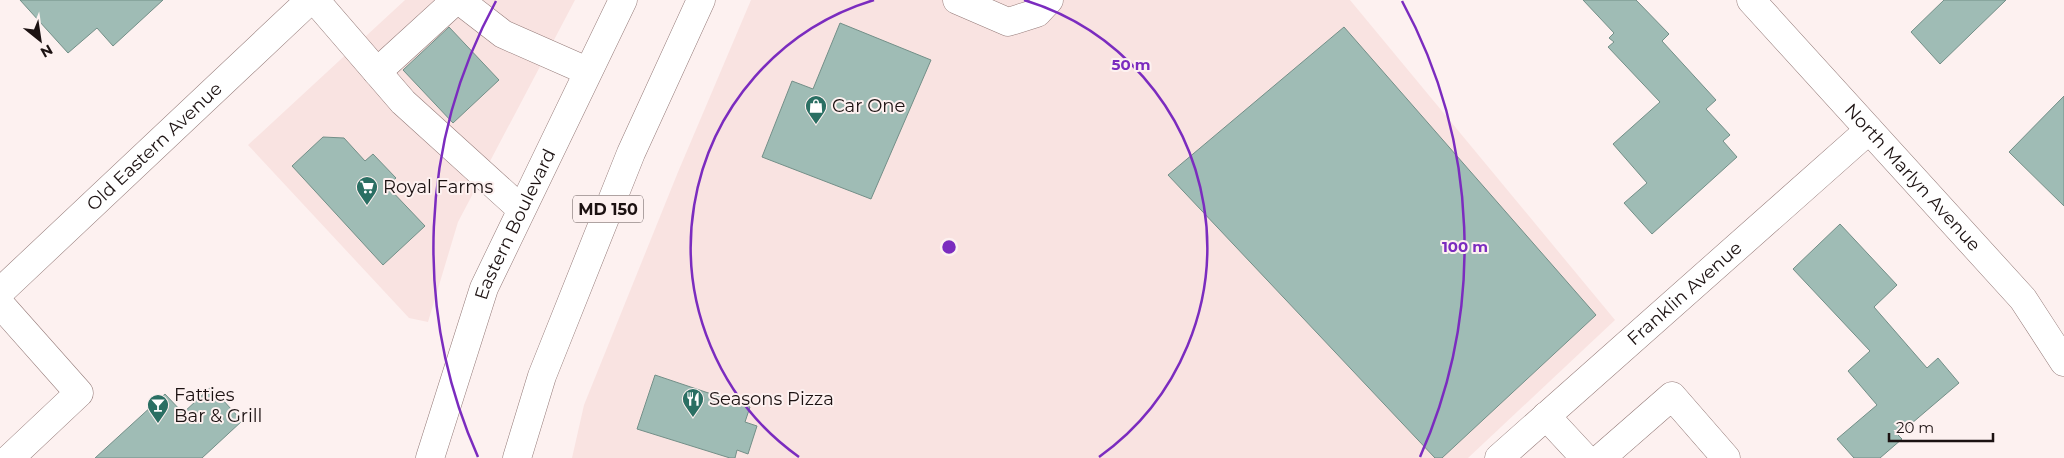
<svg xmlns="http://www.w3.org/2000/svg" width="2064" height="458" viewBox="0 0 2064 458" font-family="Montserrat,sans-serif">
  <rect width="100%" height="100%" fill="#fdf1f0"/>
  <g fill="#f9e3e1">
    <path d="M405,0H575L458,222L428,322L409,318L248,145Z"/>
    <path d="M751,0H1350L1615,320L1468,458H572L584,405L678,172Z"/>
  </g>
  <g fill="#9fbcb5" stroke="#738f88">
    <path d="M20,0H163L113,46L97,28L68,53Z"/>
    <path d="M1583,0H1636L1669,34L1662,41L1716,100L1706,109L1730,135L1723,141L1737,157L1652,234L1624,203L1647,183L1613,144L1660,102L1608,47L1614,42L1609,38L1614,33Z"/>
    <path d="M1944,0H2006L1940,64L1911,32Z"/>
    <path d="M840,23L931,60L871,199L762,157L792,81L813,89Z"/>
    <path d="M449,27L499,80L453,123L403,70Z"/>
    <path d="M1344,27L1596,315L1442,458H1435L1168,175Z"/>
    <path d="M2064,96V206L2009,152Z"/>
    <path d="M323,137L344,138L365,161L373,154L396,178L387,186L425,226L383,265L292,166Z"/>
    <path d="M1840,224L1897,285L1874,307L1927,368L1938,358L1959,383L1898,435L1902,439L1880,458H1854L1837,439L1877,405L1848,371L1870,351L1793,269Z"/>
    <path d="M655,375L750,407L745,422L757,426L748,454L737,450L735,458H730L637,429Z"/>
    <path d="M211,387L242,421L202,458H95L165,394L183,413Z"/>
  </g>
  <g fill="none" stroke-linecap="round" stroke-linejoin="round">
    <g stroke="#947a78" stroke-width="29">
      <g id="minor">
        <path d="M315,0L403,102L521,209"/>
        <path d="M459,0L503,34L587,71"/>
        <path d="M957,0L1008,22L1037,13L1049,0"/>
        <path id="s1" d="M1751,0L2023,299L2064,362"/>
        <path d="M377,72L456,0"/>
        <path id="s2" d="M0,292L310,0"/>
        <path d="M0,304L79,393L10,458"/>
        <path d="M1546,416L1585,458"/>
        <path id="s3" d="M1499,458L1869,130"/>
        <path d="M1601,458L1672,396L1726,458"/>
      </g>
    </g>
    <g stroke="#947a78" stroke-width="29">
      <g id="major">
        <path id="s4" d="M430,458L484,288L623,0"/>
        <path d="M517,458L542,376L631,153L701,0"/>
      </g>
    </g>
    <use href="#minor" stroke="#fff" stroke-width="28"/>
    <use href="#major" stroke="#fff" stroke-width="28"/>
  </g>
  <g fill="none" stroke="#7b2cbf" stroke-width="2.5">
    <path d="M799 457A258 258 0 0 1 874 0M1024 0A258 258 0 0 1 1099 457"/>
    <path d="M478 457A516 516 0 0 1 496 1M1402 1A516 516 0 0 1 1420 457"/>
  </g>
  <defs>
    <g id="shop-pin" transform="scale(1.125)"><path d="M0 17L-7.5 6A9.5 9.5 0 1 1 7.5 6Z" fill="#2a6f63" stroke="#fdf1f0"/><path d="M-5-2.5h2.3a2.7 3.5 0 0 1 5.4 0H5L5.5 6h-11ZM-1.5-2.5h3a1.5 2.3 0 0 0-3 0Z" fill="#fff"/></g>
    <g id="supermarket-pin" transform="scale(1.125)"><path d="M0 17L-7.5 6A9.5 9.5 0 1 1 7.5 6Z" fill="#2a6f63" stroke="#fdf1f0"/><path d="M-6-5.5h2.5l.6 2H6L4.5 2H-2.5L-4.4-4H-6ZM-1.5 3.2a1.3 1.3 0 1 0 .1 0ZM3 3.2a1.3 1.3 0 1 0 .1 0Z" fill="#fff"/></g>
    <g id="restaurant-pin" transform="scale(1.125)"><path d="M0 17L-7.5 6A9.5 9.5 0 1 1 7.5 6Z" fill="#2a6f63" stroke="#fdf1f0"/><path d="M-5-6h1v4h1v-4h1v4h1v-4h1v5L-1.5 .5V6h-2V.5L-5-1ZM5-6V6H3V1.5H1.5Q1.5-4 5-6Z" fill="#fff"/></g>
    <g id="bar-pin" transform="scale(1.125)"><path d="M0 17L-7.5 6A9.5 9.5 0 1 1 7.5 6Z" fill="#2a6f63" stroke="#fdf1f0"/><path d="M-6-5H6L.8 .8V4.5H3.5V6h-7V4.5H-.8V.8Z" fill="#fff"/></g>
  </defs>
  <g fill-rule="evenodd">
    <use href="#shop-pin" x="816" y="106"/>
    <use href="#supermarket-pin" x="367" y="187"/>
    <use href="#restaurant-pin" x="693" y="399"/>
    <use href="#bar-pin" x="158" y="405"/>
  </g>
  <g text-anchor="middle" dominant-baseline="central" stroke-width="4" stroke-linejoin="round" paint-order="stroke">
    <rect fill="#fdf1f0" stroke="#605555" stroke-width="1" x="573" y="195.5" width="70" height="27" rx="4"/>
    <g font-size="16" font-weight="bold" fill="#1c1212">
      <text x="608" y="209">MD 150</text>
    </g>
    <g font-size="18" fill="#1c1212" stroke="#fdf1f0" text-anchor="start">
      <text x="832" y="106">Car One</text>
      <text x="383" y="187">Royal Farms</text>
      <text x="174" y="395">Fatties<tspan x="174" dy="21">Bar &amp; Grill</tspan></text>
      <text x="709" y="399">Seasons Pizza</text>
    </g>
    <g font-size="18" fill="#1c1212" stroke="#fdf1f0">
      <text stroke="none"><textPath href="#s2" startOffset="212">Old Eastern Avenue</textPath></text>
      <text stroke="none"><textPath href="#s1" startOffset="240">North Marlyn Avenue</textPath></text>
      <text stroke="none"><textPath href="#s4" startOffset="249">Eastern Boulevard</textPath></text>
      <text stroke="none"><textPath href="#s3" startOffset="248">Franklin Avenue</textPath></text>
    </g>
  </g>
  <circle cx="949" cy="247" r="8" fill="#7b2cbf" stroke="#fdf1f0" stroke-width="2.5"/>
  <g font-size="15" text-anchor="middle" font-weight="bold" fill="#7b2cbf" stroke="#fdf1f0" stroke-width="4" stroke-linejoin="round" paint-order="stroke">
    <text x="1131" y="70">50 m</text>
    <text x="1465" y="252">100 m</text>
  </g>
  <g transform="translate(40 40) rotate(150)" stroke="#fdf1f0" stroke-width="4" paint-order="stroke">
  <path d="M0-4L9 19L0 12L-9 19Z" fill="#1c1212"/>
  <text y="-8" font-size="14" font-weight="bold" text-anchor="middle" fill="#1c1212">N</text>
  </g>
  <path d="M1889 433v8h104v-8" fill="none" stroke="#1c1212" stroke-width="2.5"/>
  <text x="1896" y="433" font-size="15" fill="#1c1212" stroke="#fdf1f0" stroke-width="4" paint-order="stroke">20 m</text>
</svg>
